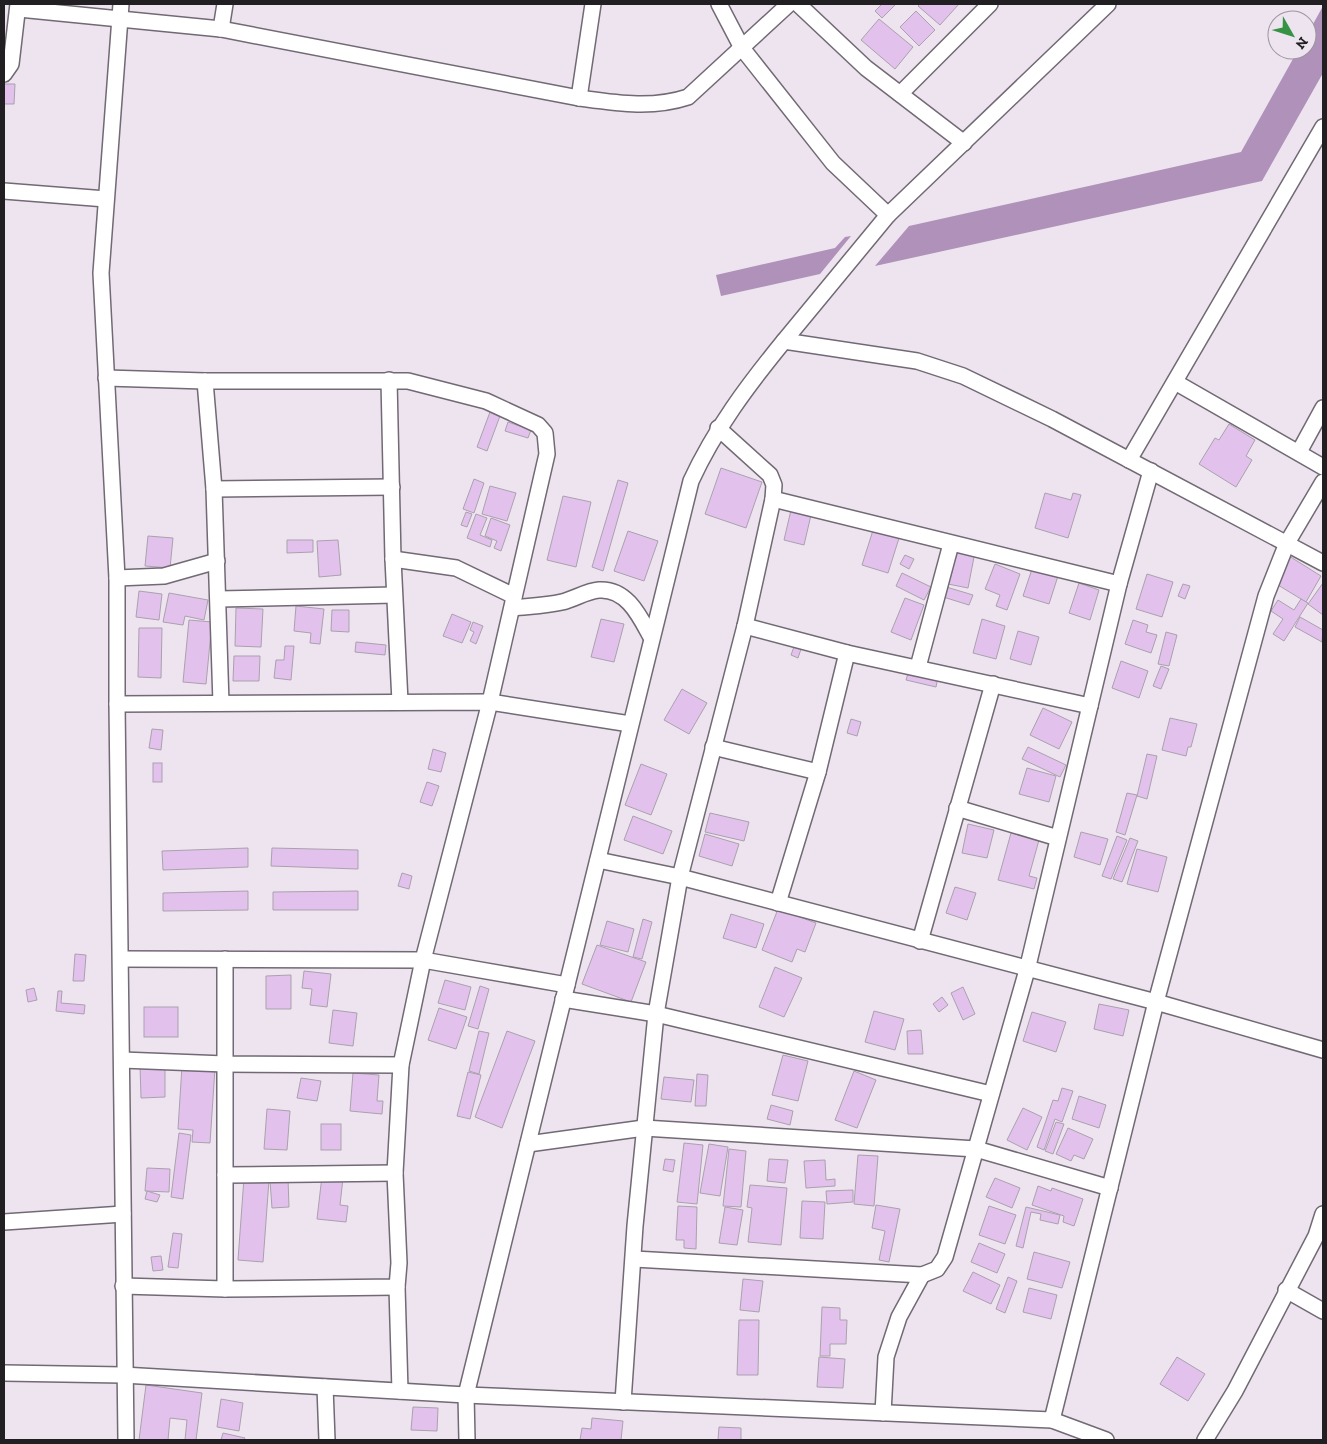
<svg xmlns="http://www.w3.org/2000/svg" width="1327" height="1444" viewBox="0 0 1327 1444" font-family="'Zilla Slab',serif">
  <rect width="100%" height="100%" fill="#ede4f0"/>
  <g fill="#af91b9">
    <path d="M1323,6V73L1262,181L875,266L909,226L1241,152L1298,50H1307V35Z"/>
    <path d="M851,236L820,274L721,296L716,275L835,248L845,237Z"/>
  </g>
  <g fill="#e2c2ec" stroke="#aaa1ad">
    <path d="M882,4H896L882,18L875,11Z"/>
    <path d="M920,4H959L940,25L918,6Z"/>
    <path d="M916,11L935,30L919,46L900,27Z"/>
    <path d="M879,19L913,47L895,69L861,40Z"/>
    <path d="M4,84H15L14,104H4Z"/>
    <path d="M490,412L500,416L487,451L477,447Z"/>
    <path d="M508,422L531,430L528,438L505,431Z"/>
    <path d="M1229,424L1255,440L1246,456L1252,460L1236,487L1199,464L1215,438L1219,440Z"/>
    <path d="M721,468L762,482L746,528L705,514Z"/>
    <path d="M474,479L484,483L474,513L463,509Z"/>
    <path d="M618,480L628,483L603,571L592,567Z"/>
    <path d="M490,486L516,493L507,521L482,514Z"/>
    <path d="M1045,493L1071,500L1073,493L1081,495L1068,538L1035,528Z"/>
    <path d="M563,496L591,502L576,567L547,560Z"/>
    <path d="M791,510L811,515L804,545L784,540Z"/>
    <path d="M466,512L472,514L467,527L461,525Z"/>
    <path d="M476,514L487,518L480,535L492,540L490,547L467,538Z"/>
    <path d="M491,518L510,525L501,551L494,548L497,541L485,536Z"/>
    <path d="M874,527L900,535L888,573L862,565Z"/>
    <path d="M628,531L658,541L644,581L614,571Z"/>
    <path d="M148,536L173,538L170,568L145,566Z"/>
    <path d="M287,540H313V552L287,553Z"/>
    <path d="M338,540L341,575L319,577L317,541Z"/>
    <path d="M955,548L975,552L968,588L948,584Z"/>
    <path d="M905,555L914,559L909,569L900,564Z"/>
    <path d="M1289,556L1321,576L1306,602L1273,582Z"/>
    <path d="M995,564L1020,574L1007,610L996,606L1000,595L985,589Z"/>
    <path d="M1032,569L1058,576L1049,604L1023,596Z"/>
    <path d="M902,573L931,587L924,600L896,586Z"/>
    <path d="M1147,574L1173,582L1162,617L1136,609Z"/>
    <path d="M1079,583L1099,590L1090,620L1069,613Z"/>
    <path d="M1323,583V615L1308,604Z"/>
    <path d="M1183,584L1190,586L1185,599L1178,596Z"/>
    <path d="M943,586L973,595L969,605L940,596Z"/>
    <path d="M139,591L162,594L159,620L136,617Z"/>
    <path d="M169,593L208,600L204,620L185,616L183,625L163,622Z"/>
    <path d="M905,598L924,605L911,640L891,632Z"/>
    <path d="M1301,599L1308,603L1284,641L1273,634L1283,619L1271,611L1278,600L1294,610Z"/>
    <path d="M296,606L324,609L320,644L310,643L311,633L294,631Z"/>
    <path d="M236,608L263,609L261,647L235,646Z"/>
    <path d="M332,610H349V632L331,631Z"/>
    <path d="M452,614L471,622L462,643L443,636Z"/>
    <path d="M1300,617L1323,630L1322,642L1295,627Z"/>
    <path d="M601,619L624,624L614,662L591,657Z"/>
    <path d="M982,619L1005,626L996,659L973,653Z"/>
    <path d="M189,620L212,622L206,684L183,682Z"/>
    <path d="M1133,620L1148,625L1146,632L1157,635L1151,653L1125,644Z"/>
    <path d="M473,622L483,626L476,644L470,641L474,632L470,630Z"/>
    <path d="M139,628H162L161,678L138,677Z"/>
    <path d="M1018,631L1039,637L1031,665L1010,659Z"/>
    <path d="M1166,632L1177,635L1169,666L1158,664Z"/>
    <path d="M356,642L386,645L385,655L355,652Z"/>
    <path d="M795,644L802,646L798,658L791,655Z"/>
    <path d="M285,646H294L291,680L274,678L276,660H284Z"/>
    <path d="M234,656H260L259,681H233Z"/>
    <path d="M1121,661L1148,671L1139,698L1112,688Z"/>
    <path d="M1161,666L1169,669L1161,689L1153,686Z"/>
    <path d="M909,670L938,677L936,687L906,680Z"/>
    <path d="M682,689L707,703L689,734L664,720Z"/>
    <path d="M1043,708L1072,722L1059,749L1030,735Z"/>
    <path d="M1170,718L1197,724L1191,747H1188L1186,756L1162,750Z"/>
    <path d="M851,719L861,722L857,736L847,733Z"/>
    <path d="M152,729L163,730L161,750L149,748Z"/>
    <path d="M1028,747L1066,765L1060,777L1022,759Z"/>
    <path d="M433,749L446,753L441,772L428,769Z"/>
    <path d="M1147,754L1157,756L1147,799L1137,796Z"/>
    <rect x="153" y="763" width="9" height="19"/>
    <path d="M641,764L667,774L651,815L625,805Z"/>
    <path d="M1027,768L1056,776L1049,802L1019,794Z"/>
    <path d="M427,782L439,786L432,806L420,802Z"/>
    <path d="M1127,793L1137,795L1125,835L1116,832Z"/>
    <path d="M710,813L749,822L744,841L705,832Z"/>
    <path d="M633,816L672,831L663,854L624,840Z"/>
    <path d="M968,824L994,830L987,858L962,853Z"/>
    <path d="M1081,832L1108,839L1100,865L1074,857Z"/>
    <path d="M1011,833L1039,840L1029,876L1037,878L1034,889L998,880Z"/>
    <path d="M705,834L739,844L732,866L699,856Z"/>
    <path d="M1117,836L1127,840L1111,879L1102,876Z"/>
    <path d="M1130,838L1138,841L1122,882L1113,879Z"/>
    <path d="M248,848V867L163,870L162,851Z"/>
    <path d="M272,848L358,850V869L271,866Z"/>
    <path d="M1137,849L1167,857L1158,892L1127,884Z"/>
    <path d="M402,873L412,876L409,889L398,886Z"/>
    <path d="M955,887L976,893L967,920L946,913Z"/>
    <path d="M248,891V910L163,911V893Z"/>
    <path d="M358,891V910H273V892Z"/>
    <path d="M778,909L816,923L805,952L797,949L792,962L762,950Z"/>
    <path d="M731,914L764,924L756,948L723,938Z"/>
    <path d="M643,919L652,922L642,959L633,957Z"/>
    <path d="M607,921L634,929L628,952L600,945Z"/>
    <path d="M597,945L646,962L631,1002L582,984Z"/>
    <path d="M75,954L86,955L84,981H73Z"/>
    <path d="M775,967L802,978L784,1017L759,1007Z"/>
    <path d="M304,971L331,974L327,1007L310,1005L312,989L302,988Z"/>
    <path d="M291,975V1009H266V976Z"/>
    <path d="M445,980L471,987L465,1010L438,1003Z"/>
    <path d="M480,986L489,989L478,1029L468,1026Z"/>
    <path d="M963,987L975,1014L963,1020L951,993Z"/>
    <path d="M34,988L37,1000L28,1002L26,990Z"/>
    <path d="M58,991H62L61,1003L85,1005L84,1014L56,1011Z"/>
    <path d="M942,997L948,1005L939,1012L933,1004Z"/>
    <path d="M1099,1004L1129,1010L1123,1036L1094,1029Z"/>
    <rect x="144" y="1007" width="34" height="30"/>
    <path d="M439,1008L467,1017L456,1049L428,1040Z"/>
    <path d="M333,1010L357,1013L353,1046L329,1043Z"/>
    <path d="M874,1011L904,1019L895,1050L865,1042Z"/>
    <path d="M1032,1012L1066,1022L1056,1052L1023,1041Z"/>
    <path d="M921,1030L923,1054H908L907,1031Z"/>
    <path d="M479,1031L489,1033L479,1074L469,1071Z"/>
    <path d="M507,1031L535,1041L502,1128L475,1117Z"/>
    <path d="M783,1055L808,1061L798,1101L772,1095Z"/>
    <path d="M165,1064V1097L141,1098L140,1065Z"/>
    <path d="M182,1066L215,1068L210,1143L192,1142L193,1130L178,1129Z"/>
    <path d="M854,1071L876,1080L857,1128L835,1120Z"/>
    <path d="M468,1072L481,1075L470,1119L457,1116Z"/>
    <path d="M353,1073L379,1075L377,1101H383L382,1114L350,1111Z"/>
    <path d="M697,1074L708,1075L706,1106H695Z"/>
    <path d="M664,1077L694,1080L691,1102L661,1099Z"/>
    <path d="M301,1078L321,1081L317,1101L297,1098Z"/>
    <path d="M1062,1088L1073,1091L1062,1122L1055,1119L1044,1150L1037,1147L1053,1100L1058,1101Z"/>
    <path d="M1079,1096L1106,1105L1099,1128L1072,1119Z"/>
    <path d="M771,1105L793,1111L790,1125L767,1119Z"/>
    <path d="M1023,1108L1042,1117L1027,1150L1007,1140Z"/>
    <path d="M267,1109L290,1111L287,1150L264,1149Z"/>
    <path d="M1056,1122L1064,1124L1053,1154L1045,1151Z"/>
    <rect x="321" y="1124" width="20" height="26"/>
    <path d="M1068,1128L1093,1139L1084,1159L1074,1155L1071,1161L1056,1154Z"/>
    <path d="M179,1133L191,1135L183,1199L171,1197Z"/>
    <path d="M684,1143L703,1145L697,1204L677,1202Z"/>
    <path d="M709,1144L728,1147L720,1196L700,1193Z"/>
    <path d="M729,1149L746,1151L741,1207L723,1206Z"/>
    <path d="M858,1155L878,1156L874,1206L854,1204Z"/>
    <path d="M665,1159L675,1160L673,1172L663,1170Z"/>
    <path d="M769,1159L788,1160L785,1183L767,1181Z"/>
    <path d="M825,1160L826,1180L835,1179V1186L806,1188L804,1161Z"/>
    <path d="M147,1168L170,1169L169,1192L145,1191Z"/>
    <path d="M322,1176L343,1178L340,1205L348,1206L346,1222L317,1219Z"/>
    <path d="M244,1178L269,1180L263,1262L238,1260Z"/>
    <path d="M995,1178L1020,1188L1012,1208L986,1197Z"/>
    <path d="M288,1179L289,1207L272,1208L270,1181Z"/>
    <path d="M750,1185L787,1188L781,1245L748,1242L752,1208L747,1207Z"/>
    <path d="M1038,1186L1051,1191L1052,1188L1083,1199L1074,1226L1063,1222L1064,1216L1032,1205Z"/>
    <path d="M853,1190V1202L827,1204L826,1191Z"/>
    <path d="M147,1191L160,1195L157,1202L145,1199Z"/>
    <path d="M802,1201L825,1202L823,1239L800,1238Z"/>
    <path d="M876,1205L900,1209L889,1262L879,1260L885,1231L872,1228Z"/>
    <path d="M678,1206L697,1207L696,1249L684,1248V1240H676Z"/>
    <path d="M989,1206L1016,1215L1005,1244L979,1235Z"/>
    <path d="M725,1207L743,1210L737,1245L719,1243Z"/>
    <path d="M1026,1207L1060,1215L1058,1224L1040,1220L1041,1214L1031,1212L1023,1248L1016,1246Z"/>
    <path d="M173,1233L182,1234L178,1268L168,1267Z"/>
    <path d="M979,1243L1005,1254L997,1273L971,1262Z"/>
    <path d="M1034,1252L1070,1262L1062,1288L1027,1279Z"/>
    <path d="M161,1256L163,1270L153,1271L151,1257Z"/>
    <path d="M973,1272L1000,1285L991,1304L963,1291Z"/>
    <path d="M1008,1277L1017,1281L1005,1313L996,1309Z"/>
    <path d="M743,1279L763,1281L759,1312L740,1310Z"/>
    <path d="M1029,1288L1057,1295L1051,1319L1023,1312Z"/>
    <path d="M822,1307L840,1308V1320H847L846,1344H830V1356H820Z"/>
    <path d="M739,1320H759L758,1375H737Z"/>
    <path d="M819,1357L845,1359L843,1388L817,1387Z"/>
    <path d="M1177,1357L1205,1374L1188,1401L1160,1384Z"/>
    <path d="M146,1385L202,1393L196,1440H185L187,1420L170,1418L168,1440H139Z"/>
    <path d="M221,1399L243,1403L239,1431L217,1427Z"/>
    <path d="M413,1407L438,1408L437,1431L411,1430Z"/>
    <path d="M592,1418L623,1421L621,1440H580L582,1428L591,1429Z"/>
    <path d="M719,1427L741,1428V1440H718Z"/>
    <path d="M223,1433L245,1438L244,1440H221Z"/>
  </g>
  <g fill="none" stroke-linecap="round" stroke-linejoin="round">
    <g stroke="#716974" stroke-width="18">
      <g id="minor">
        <path d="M121,4L101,273L117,578V704L126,1440"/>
        <path d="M719,4L742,48L833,163L888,215"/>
        <path d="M798,4L866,68L964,143"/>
        <path d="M19,9L221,29L579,98C616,103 652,109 688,97L789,4"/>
        <path d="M221,29L225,4"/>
        <path d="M4,74L11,64L18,4"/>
        <path d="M900,94L990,4"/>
        <path d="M579,98L593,4"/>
        <path d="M4,191L106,199"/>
        <path d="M784,341L888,215L1108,4"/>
        <path d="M106,378L205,381H408L486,401L538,425L545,433L547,454L490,702L423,960L401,1065L395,1173L399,1263L397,1287L225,1289L123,1286"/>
        <path d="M389,380L393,559L400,702"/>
        <path d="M205,381L214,489L221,703"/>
        <path d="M1175,382L1323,467"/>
        <path d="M1299,452L1323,408"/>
        <path d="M1129,460L1323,127"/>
        <path d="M214,489L392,487"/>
        <path d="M393,559L456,568L514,596"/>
        <path d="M117,578L164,576L217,561"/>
        <path d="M1119,584L1151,471"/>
        <path d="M219,599L394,595"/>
        <path d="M512,608C529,606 545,606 562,602C575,599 586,591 599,590C627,588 640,617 651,637"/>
        <path d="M745,626L847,653L818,772L778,903"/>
        <path d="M847,653L1090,706"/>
        <path d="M918,667L951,544"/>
        <path d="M117,704L490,702L630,724"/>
        <path d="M713,747L818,772"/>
        <path d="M957,808L1058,838"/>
        <path d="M598,860L680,877L1156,1002L1323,1050"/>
        <path d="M920,941L993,684"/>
        <path d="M121,959L423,960L567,985"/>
        <path d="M225,959V1289"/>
        <path d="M563,999L656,1014L991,1094"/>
        <path d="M122,1060L225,1064L401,1065"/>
        <path d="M528,1144L644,1128L976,1149L1110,1188"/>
        <path d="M225,1175L395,1173"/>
        <path d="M4,1222L123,1214"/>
        <path d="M634,1259L922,1275L937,1269L945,1257L1027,970L1119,584L773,499"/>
        <path d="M397,1287L400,1391"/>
        <path d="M1286,1290L1323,1311"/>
        <path d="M4,1373L123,1375L466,1395L1052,1420L1106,1440"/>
        <path d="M325,1387L327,1440"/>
        <path d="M623,1402L635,1226L656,1014L680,877L745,626L773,499L774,485L770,475L718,428"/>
        <path d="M883,1413L886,1357L899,1317L922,1275"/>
        <path d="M1052,1420L1156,1002L1266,596L1287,543L1323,482"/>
        <path d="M467,1440L466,1395L691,481C715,429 748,385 784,341L917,361L963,376L1052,419L1323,563"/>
        <path d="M1205,1440L1235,1391L1316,1236L1323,1214"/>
      </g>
    </g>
    <use href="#minor" stroke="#fff" stroke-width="15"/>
  </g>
  <rect width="1327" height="1444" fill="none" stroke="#221f23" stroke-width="10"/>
  <g transform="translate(1292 35) rotate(129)"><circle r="24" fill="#ede4f0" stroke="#9c959e"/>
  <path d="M0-4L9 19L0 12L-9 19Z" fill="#379344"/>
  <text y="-8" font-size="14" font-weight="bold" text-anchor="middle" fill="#221f23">N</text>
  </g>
</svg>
